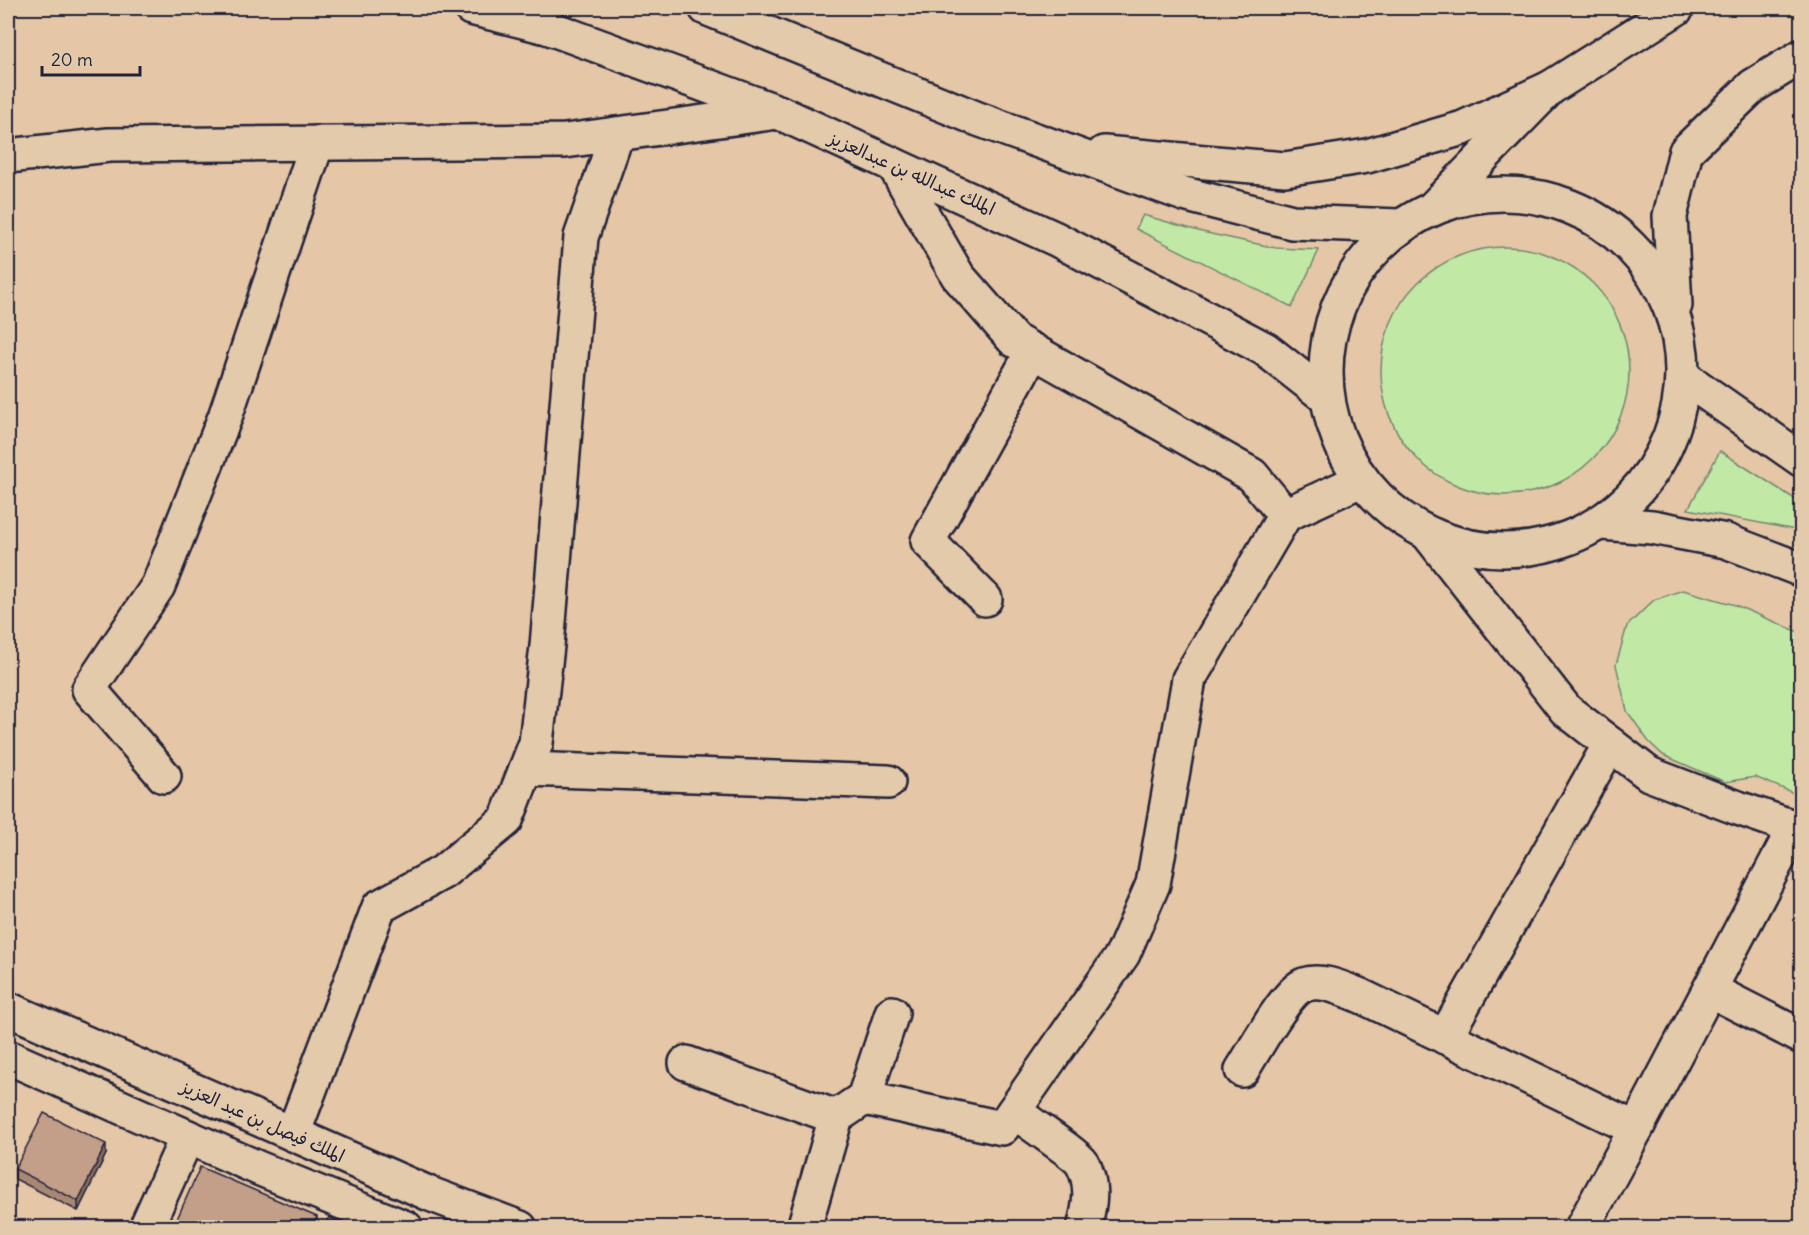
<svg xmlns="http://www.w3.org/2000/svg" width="1809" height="1235" viewBox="0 0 1809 1235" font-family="Delius,'Playpen Sans Arabic',sans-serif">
  <rect width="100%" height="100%" fill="#e5c6a6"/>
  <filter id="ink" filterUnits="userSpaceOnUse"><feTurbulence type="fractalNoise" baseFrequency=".0167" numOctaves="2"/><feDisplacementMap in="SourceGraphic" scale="12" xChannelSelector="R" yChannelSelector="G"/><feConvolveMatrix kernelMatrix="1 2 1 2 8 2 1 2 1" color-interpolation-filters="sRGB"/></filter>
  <g filter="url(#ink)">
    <g fill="#c1e9a5" stroke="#728670" stroke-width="1.5">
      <path d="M1143,215L1202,232L1276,248L1319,250L1292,307L1136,229Z"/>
      <circle cx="1505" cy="371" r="124"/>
      <path d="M1720,451L1801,503V531L1688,509Z"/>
      <path d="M1683,590L1735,605L1801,633V796L1755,777L1725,782L1663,755L1649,742L1627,711L1616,665L1627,626L1654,600Z"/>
    </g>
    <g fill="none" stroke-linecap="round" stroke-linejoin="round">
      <g stroke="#22223b" stroke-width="38">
        <g id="minor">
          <path d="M8,156L109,145L565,141L778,112"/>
          <path d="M894,165L958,276L1014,340L1252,475L1285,515"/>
          <path d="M1429,535L1566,710L1649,774L1738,808L1802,830"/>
          <path d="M985,599L928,541L1033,351"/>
          <path d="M526,769L888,782"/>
          <path d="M164,776L89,689L158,586L225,417L317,143"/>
          <path d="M1710,990L1802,1037"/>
          <path d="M8,1009L430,1194L520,1228"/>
          <path d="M1445,1037L1610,744"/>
          <path d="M8,1057L258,1168L406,1228"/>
          <path d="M686,1063L836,1117"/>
          <path d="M1242,1070C1253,1053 1287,990 1304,985C1322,978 1345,990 1361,996L1636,1129"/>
          <path d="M864,1098L1002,1128L1123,954L1153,884L1189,679L1285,515L1361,480"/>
          <path d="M1014,1111C1026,1121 1076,1154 1082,1163C1094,1184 1090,1206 1084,1228"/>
          <path d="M293,1134L379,907L443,872L506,820L536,743L547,646L581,237L617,134"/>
          <path d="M146,1228L187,1137"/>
          <path d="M804,1228L836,1117L864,1098L892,1013"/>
          <path d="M1582,1228L1636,1129L1795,827"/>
        </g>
      </g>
      <g stroke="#22223b" stroke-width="38">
        <g id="major">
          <path d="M471,8L547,27L778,112L1056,239L1265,349L1326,397"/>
          <path d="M706,8L978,119L1184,194L1292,222L1399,226"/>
          <path d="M1104,153L1285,169L1367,156L1463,128L1550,88"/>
          <circle cx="1504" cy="372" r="178"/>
          <path d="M1435,206L1550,88L1677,8"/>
          <path d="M1675,305L1670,216L1686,151L1753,86L1802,56"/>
          <path d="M1685,378L1802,460"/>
          <path d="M1602,523L1652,527L1726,541L1802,570"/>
        </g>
      </g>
      <use href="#minor" stroke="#e2caab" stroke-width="33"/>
      <use href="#major" stroke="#e2caab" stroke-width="33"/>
    </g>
    <g fill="#a88875" stroke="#22223b" stroke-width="1.5">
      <path d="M106,1154L78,1211L15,1179V1169Z"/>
      <path d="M177,1219L317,1227H177Z"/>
    </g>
    <g fill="#886f5f" stroke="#22223b" stroke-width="1.5">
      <path d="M106,1144V1154L78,1211V1201Z"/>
      <path d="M317,1217V1227H312Z"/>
    </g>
    <g fill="#c39e88" stroke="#22223b" stroke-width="1.5">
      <path d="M44,1113L106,1144L78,1201L15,1169Z"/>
      <path d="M200,1167L317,1217L312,1227H196L177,1219Z"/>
      <path d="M329,1217L352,1227H324Z"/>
    </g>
  </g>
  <g text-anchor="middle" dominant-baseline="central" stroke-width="4.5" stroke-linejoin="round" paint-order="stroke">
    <g font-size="18" fill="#22223b" stroke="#e2caab">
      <text transform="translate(912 173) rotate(24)">الملك عبدالله بن عبدالعزيز</text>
      <text transform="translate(263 1121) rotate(24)">الملك فيصل بن عبد العزيز</text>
    </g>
  </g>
  <rect width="1809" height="1235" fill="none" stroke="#e2caab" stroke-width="30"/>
  <rect x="15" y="15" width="1779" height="1205" fill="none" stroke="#22223b" stroke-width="2" filter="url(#ink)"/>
  <path d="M42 66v9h98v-9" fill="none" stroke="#22223b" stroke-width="3"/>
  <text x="51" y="66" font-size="18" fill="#22223b" stroke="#e2caab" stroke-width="4.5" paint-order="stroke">20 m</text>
</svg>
